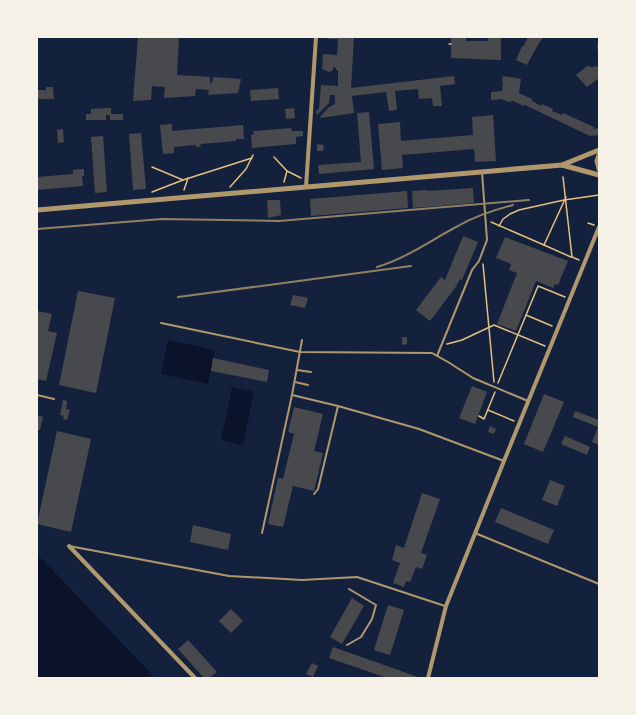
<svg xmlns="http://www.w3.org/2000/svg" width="636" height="715" viewBox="0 0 636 715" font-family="Inter,sans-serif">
  <rect width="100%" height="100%" fill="#14213d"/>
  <g fill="#0b132b">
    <path d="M168,340L215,350L208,384L161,374Z"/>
    <path d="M232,387L254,392L243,445L221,440Z"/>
    <path d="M37,558L42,559L45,562L155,678H37Z"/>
  </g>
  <g fill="#48494c">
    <path d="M138,37H179L177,75L210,77V83H212L213,77L241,79L238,93L208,95L209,90L196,89L195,96L164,98L165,87L152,86L151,100L133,101Z"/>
    <path d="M328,37H354L351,88L454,76L455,84L440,86L442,106H433L432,98L419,99L418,89L395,91L397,110L389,111L386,92L352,96L354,113L321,118L320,117L329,107L335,104V95H330L329,103L317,115L316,111L319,109L321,85L338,86V70H336V68L333,67V70L329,72L322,69L323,54L337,55L338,39H327Z"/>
    <path d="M451,37H466V41H488V37H501V60L451,58Z"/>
    <path d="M528,37L530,38L544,37L539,43L527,65L516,60L522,46L523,47Z"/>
    <path d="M597,43H599V55H598Z"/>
    <path d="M587,66L591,67L599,66V78L587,87L576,75Z"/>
    <path d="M503,76L521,79L519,93L532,99V101L541,106L542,104L553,109L552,111L562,115L563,113L594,127L593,129L599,128V135L590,136L525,105L524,106L513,101L509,102L501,99L491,100V92L502,91L503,83H502Z"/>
    <path d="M46,87H53L54,99H37V90H46Z"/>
    <path d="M278,88L279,99L251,101L250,90Z"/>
    <path d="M108,108H111V114H123V120H110V115H106V120H86V114H91V109Z"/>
    <path d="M294,108L295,118L286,119L285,109Z"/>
    <path d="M369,112L374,169L319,174L318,165L361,162L357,113Z"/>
    <path d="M493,115L496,161L475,162L474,149L402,155L403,168L382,170L378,124L400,122L401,141L473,135L472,117Z"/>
    <path d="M172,124V131L243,125L244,139H236V141L200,144L201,147H196V145L174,147V153L163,154L160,125Z"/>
    <path d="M291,128L292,131H303V136L296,137V144L252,148L251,135H254L253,131Z"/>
    <path d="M63,129L64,142L58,143L57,130Z"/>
    <path d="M141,133L146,189L133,190L129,134Z"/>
    <path d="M103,136L107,192L95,193L91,137Z"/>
    <path d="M317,144L324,145L323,151H317Z"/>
    <path d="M84,169V176H82L83,186L37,190V177L73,174V170Z"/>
    <path d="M473,188L474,203L413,208L412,191L427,190V191Z"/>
    <path d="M407,191L408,208L311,216L310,199Z"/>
    <path d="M267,200H280L281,215L268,218Z"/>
    <path d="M463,236L478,242L462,280L460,279L455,288L430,321L416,310L441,277L445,280Z"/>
    <path d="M505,237L568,261L558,285L555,284L553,288L536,281L516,331L497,324L517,273L509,270L511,264L496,258Z"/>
    <path d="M78,291L115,298L96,393L59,385Z"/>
    <path d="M293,295L308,298L305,308L290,305Z"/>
    <path d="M37,311L52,314L48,331L57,333L46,381L37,379Z"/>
    <path d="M402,337H407V344L402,345Z"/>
    <path d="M213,358L269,370L267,382L211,371Z"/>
    <path d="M472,386L487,392L475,424L459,418Z"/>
    <path d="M544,394L564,402L543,452L524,444Z"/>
    <path d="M63,400L67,401L66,409L70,410L67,420L63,419L64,416L60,415Z"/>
    <path d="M294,407L323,414L314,451L323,453L314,491L293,486L283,527L268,524L278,478L283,479L294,434L288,432Z"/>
    <path d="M575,411L599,420V445L592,442L598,427L573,417Z"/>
    <path d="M37,415L43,417L40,430H37Z"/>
    <path d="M490,426L496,429L494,434L488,432Z"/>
    <path d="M57,431L91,439L71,532L37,524Z"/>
    <path d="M565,436L590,447L587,455L561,444Z"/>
    <path d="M550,480L565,486L557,506L542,500Z"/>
    <path d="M422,493L440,499L421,553L427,555L422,569L416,567L410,582L406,581L404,587L393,583L400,563L392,560L396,545L404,548Z"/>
    <path d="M501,508L554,530L548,544L495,522Z"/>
    <path d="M193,525L231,534L228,550L190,542Z"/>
    <path d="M352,598L364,606L342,644L330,637Z"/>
    <path d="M388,605L404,610L390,655L374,650Z"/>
    <path d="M231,609L243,621L231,633L219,621Z"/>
    <path d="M188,640L217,672L209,678H204L178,649Z"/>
    <path d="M333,647L421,678H387L329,658Z"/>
    <path d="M312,663L318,666L313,677L306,674Z"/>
  </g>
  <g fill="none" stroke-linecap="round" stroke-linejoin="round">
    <g stroke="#e5c07b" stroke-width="1.5">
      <path d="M449,44H451"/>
      <path d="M274,157L287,171L284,182"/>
      <path d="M152,167L183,180L152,192"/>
      <path d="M287,171L301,178"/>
      <path d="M563,177L572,257L579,260"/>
      <path d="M183,180L252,158"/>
      <path d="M230,187L246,169L253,155"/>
      <path d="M184,190L188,178"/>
      <path d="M566,197L544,245L571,257"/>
      <path d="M491,222L544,245"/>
      <path d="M588,223L594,225"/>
      <path d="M499,226L503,219L510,214L519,210L564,200L599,195"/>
      <path d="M483,264L494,382"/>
      <path d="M526,315L552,326"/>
      <path d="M447,344L462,340L494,325L545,346"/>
      <path d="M498,383L538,286L565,297"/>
      <path d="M488,410L514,421"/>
      <path d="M479,416L484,419L495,392"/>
    </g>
    <g stroke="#b1986c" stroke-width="2">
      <path d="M161,323L300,352L432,353L448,362L473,378L528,401"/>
      <path d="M437,356L472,270L479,261L487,240L482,172"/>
      <path d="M297,370L311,372"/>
      <path d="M295,382L308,385"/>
      <path d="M37,395L54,399"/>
      <path d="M292,395L338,406L419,429L504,461"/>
      <path d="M314,494L318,489L338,406"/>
      <path d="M262,533L292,395L302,340"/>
      <path d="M475,533L599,584"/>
      <path d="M69,546L229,576L302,580L357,577L445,606"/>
      <path d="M347,645L361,637L372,619L376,605L349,589"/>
    </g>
    <g stroke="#b1986c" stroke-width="4">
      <path d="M306,187L316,37"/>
      <path d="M69,546L195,678"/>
      <path d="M428,678L446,606L504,461L599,227"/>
    </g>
    <g stroke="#b1986c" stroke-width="5">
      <path d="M599,155L597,161L599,169"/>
      <path d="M562,165L599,175"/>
      <path d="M37,210L562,165L599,150"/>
    </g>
    <g stroke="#918062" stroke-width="2">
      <path d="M37,229L162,219L279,221L529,200"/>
      <path d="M377,267C407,258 431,240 458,226C475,216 494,210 513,205"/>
      <path d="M178,297L411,266"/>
    </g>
  </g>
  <rect width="636" height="715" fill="none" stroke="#f6f1e7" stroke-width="76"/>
</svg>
